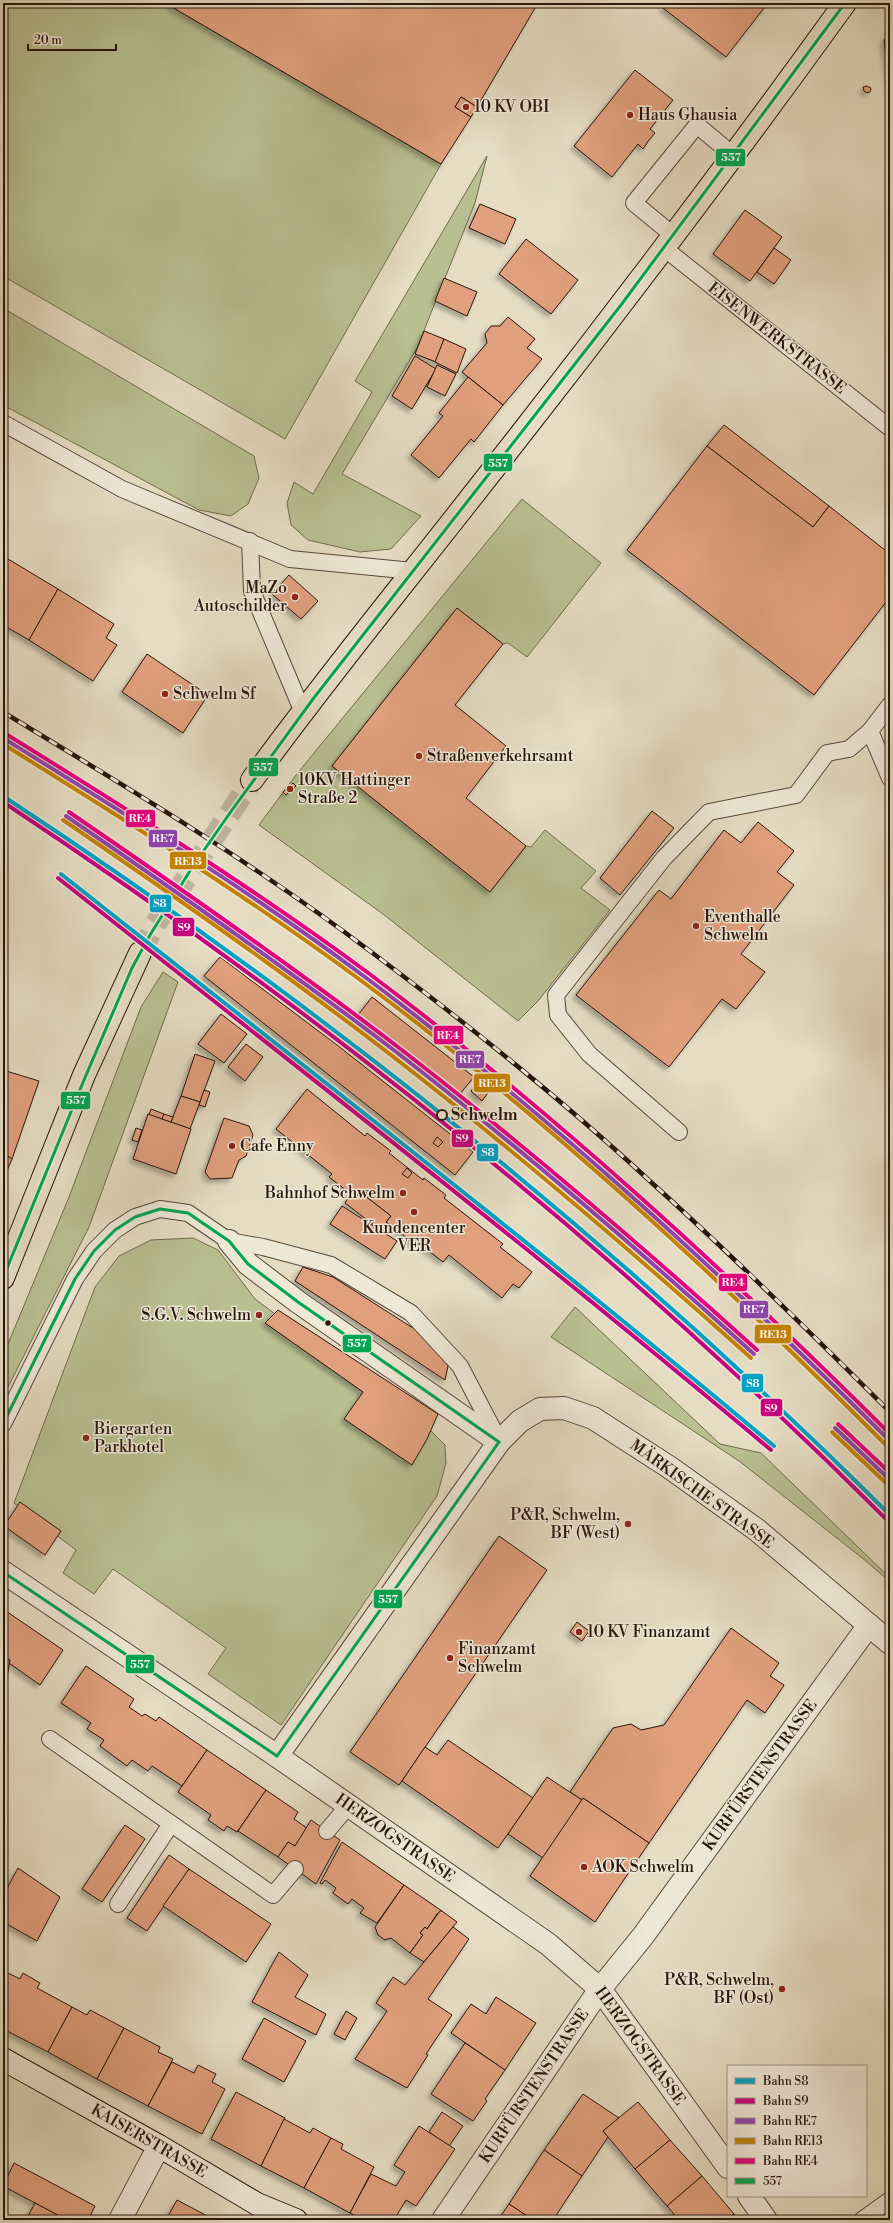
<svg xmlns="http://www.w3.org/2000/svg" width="893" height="2223" viewBox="0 0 893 2223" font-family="'Libre Bodoni',serif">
  <defs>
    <filter id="shadow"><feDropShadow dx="-3.5" dy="3.5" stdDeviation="2" flood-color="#0004"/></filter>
  </defs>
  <rect width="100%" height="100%" fill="#e5dcc2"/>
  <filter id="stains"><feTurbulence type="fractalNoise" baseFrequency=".005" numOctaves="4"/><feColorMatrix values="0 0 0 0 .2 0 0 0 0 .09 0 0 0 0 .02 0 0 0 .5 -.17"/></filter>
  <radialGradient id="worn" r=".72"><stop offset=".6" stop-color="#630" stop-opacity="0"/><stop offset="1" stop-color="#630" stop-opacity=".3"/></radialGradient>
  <g fill="#b8bf91" stroke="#706a4e">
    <path d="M3,3H165L441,164L285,439L3,276Z"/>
    <path d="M487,156L475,203L417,348L342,474L421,516L391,549L360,552L308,540L291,525L287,503L294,482L313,494L372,392L355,381Z"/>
    <path d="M3,308L254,456L259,478L248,504L231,516L199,510L3,405Z"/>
    <path d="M522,499L601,563L527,657L508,643L503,644L457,608L332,766L490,891L526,846L531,847L545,830L596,871L581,888L610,910L538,1001L518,1021L383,914L259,825L296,775Z"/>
    <path d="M163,972L178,982L89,1227L3,1397V1356L69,1197L141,1007Z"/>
    <path d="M193,1238L218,1250L255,1299L428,1428L445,1445L446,1463L437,1496L281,1725L208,1674L226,1648L113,1569L94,1594L63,1573L76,1550L14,1503L95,1287L119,1256L151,1240Z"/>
    <path d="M575,1307L720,1444L761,1453L890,1578V1582L866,1561L739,1461L551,1337Z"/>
  </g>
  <g fill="#e09f7d" stroke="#28140b" filter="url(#shadow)">
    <path d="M165,3H538L477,107L461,97L455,107L471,117L441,164Z"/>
    <path d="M667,3H768L726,57L663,8Z"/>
    <path d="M890,33V90L884,40Z"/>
    <path d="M635,70L673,100L650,129L655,133L649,140L643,149L638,144L612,177L574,146Z"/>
    <path d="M867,86L871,88L870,92L867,93L864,91L863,87Z"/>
    <path d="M461,97L477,107L471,117L455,107Z"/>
    <path d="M480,204L516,219L505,244L469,228Z"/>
    <path d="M745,210L782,237L750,281L713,254Z"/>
    <path d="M526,239L578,280L551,314L499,274Z"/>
    <path d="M774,248L791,260L774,284L757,272Z"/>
    <path d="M444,278L477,292L467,316L435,301Z"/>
    <path d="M508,317L535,339L527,348L542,359L503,405L462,372L487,343L485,334L491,326H500Z"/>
    <path d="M424,331L444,339L436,362L415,354Z"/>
    <path d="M444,339L466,349L457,373L435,362Z"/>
    <path d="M415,356L436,369L412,409L392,396Z"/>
    <path d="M437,365L456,374L445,396L427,387Z"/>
    <path d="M468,377L503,405L474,442L471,439L439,478L411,455L443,416L439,413Z"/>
    <path d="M724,425L829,506L813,527L707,446Z"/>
    <path d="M707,446L813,527L829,506L890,554V597L814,695L627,550Z"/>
    <path d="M3,556L58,589L29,640L3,625Z"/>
    <path d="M289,575L318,601L301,619L272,594Z"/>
    <path d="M58,589L114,624L106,638L117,645L93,681L29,640Z"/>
    <path d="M457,608L503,644L455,705L506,746L466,798L526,846L490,892L332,766Z"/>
    <path d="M147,654L208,695L183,733L122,692Z"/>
    <path d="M293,783L296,786L286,795L283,792Z"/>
    <path d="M652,811L674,828L620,895L600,878Z"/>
    <path d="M758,822L794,851L777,872L794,885L741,954L765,972L736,1009L722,999L669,1067L576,995L659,890L671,899L724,830L741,843Z"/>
    <path d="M220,957L337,1045L473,1152L455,1175L204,976Z"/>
    <path d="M372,997L474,1077L459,1095L358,1015Z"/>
    <path d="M221,1014L247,1034L224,1063L198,1044Z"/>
    <path d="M246,1044L263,1057L245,1081L228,1067Z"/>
    <path d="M195,1054L215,1061L200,1102L181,1096Z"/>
    <path d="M3,1070L39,1081L12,1159L3,1153Z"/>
    <path d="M477,1084L488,1093L482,1101L471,1091Z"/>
    <path d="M307,1089L365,1136L367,1133L391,1151L389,1153L423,1180L424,1178L446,1195L444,1198L503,1244L500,1247L532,1272L519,1288L513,1284L502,1298L449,1255L443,1262L416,1241L413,1243L386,1222L391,1216L360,1192L356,1198L351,1194L329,1177L332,1174L276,1129Z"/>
    <path d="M204,1090L210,1092L205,1107L199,1105Z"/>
    <path d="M181,1096L200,1102L190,1129L171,1122Z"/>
    <path d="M151,1109L164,1114L162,1119L149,1115Z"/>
    <path d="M148,1114L191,1129L176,1174L133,1159Z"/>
    <path d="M164,1114L173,1117L171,1122L162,1119Z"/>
    <path d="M224,1118L249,1126L253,1135L246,1156L239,1160L232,1178L210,1179L205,1172Z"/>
    <path d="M136,1128L142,1130L138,1142L132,1140Z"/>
    <path d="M437,1137L443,1142L438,1147L433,1143Z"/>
    <path d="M3,1153L12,1159L3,1180Z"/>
    <path d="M407,1168L412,1173L408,1178L402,1174Z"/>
    <path d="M360,1192L391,1216L386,1222L389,1224L383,1232L345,1203L351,1194L356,1198Z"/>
    <path d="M342,1206L397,1241L385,1259L330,1224Z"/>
    <path d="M303,1267L333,1277L427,1337L448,1366L445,1380L295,1281Z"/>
    <path d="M278,1310L438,1414L427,1439L412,1465L344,1419L363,1392L265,1323Z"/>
    <path d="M20,1502L61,1531L45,1555L4,1526Z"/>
    <path d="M499,1536L547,1570L399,1785L350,1752Z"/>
    <path d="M3,1609L63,1650L40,1685L9,1663L10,1660L3,1658Z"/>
    <path d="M577,1622L589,1631L582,1641L570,1632Z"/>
    <path d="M731,1628L779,1663L770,1676L784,1685L783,1687L765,1713L747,1700L649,1843L583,1798L582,1800L570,1792L613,1728L631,1724L641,1730L664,1725Z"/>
    <path d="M3,1658L10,1660L3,1700Z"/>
    <path d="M86,1666L134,1699L129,1707L142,1716L145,1714L156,1721L159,1717L207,1750L182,1786L152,1766L148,1771L132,1760L127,1766L100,1746L104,1740L87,1729L91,1723L61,1703Z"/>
    <path d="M448,1740L533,1798L498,1848L402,1781L425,1747L437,1755Z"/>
    <path d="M207,1750L266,1790L237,1832L227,1826L224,1831L208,1820L211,1815L178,1792Z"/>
    <path d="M547,1777L582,1800L543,1858L508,1834Z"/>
    <path d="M266,1790L298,1812L294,1819L307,1828L295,1846L288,1842L278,1857L238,1831Z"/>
    <path d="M583,1798L649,1843L595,1922L530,1876Z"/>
    <path d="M311,1820L340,1840L316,1884L278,1857L288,1842L295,1846Z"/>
    <path d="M125,1825L145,1839L102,1902L82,1889Z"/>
    <path d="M342,1842L404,1885L377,1923L360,1913L364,1908L352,1899L348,1904L333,1893L336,1888L325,1880L322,1884L320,1883Z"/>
    <path d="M169,1855L189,1869L147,1931L127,1918Z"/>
    <path d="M18,1868L60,1897L37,1941L3,1922V1896Z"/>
    <path d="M189,1869L271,1924L246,1962L163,1906Z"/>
    <path d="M404,1885L442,1911L437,1914L427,1929L425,1927L420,1933L423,1935L410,1953L391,1938L385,1940L378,1935L375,1927Z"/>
    <path d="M440,1911H442L457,1922L424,1962L410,1953L423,1935L420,1933L425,1927L427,1929Z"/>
    <path d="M453,1927L469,1939L428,1999L452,2015L426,2054L428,2055L407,2088L355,2059L387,2011L376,2003L393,1977L405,1985Z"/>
    <path d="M279,1952L308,1975L295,1997L326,2014L316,2035L252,2002Z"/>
    <path d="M8,1973L20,1979L23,1973L40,1983L37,1988L72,2007L48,2052L3,2029V1984Z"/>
    <path d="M496,1997L536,2023L505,2070L451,2033L471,2004L486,2014Z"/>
    <path d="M72,2007L87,2015L90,2010L124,2028L97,2079L48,2052Z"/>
    <path d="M346,2011L357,2018L345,2040L334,2034Z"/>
    <path d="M264,2018L306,2041L284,2082L242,2059Z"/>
    <path d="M124,2028L160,2047L158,2052L173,2059L148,2106L97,2079Z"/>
    <path d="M465,2043L505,2070L485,2099L487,2101L473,2121L431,2094Z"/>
    <path d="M172,2062L194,2073L198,2065L216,2074L212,2082L225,2089L202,2134L148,2106Z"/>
    <path d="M236,2092L285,2118L261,2166L211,2139Z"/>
    <path d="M583,2094L619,2118L603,2131L608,2137L582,2176L544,2150Z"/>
    <path d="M638,2102L670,2140L635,2169L603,2131Z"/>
    <path d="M442,2112L463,2126L449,2146L429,2132Z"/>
    <path d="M284,2119L310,2133L313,2128L331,2138L304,2188L261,2166Z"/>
    <path d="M419,2126L455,2149L416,2206L406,2200L394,2220H363L350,2213L371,2174L396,2186L405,2172L394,2165Z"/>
    <path d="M331,2138L343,2144L341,2149L374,2167L350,2213L304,2188Z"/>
    <path d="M670,2140L702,2176L667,2206L635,2169Z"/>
    <path d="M544,2150L582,2176L553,2220H533L509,2204Z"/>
    <path d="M14,2163L95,2206L88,2220H67L3,2186Z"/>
    <path d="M702,2176L734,2214L726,2220H679L667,2206Z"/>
    <path d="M177,2200L215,2220H166Z"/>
    <path d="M35,2203L67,2220H26Z"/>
    <path d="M509,2204L533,2220H498Z"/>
    <path d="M734,2214L737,2220H726Z"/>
  </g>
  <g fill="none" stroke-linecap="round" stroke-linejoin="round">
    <path stroke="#bfb49d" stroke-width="22" stroke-dasharray="22 11" stroke-linecap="butt" d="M140,953L155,925L252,780"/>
    <g stroke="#574639" stroke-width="18">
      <g id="service">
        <path d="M674,236L634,203L697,125L734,156"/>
        <path d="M664,248L890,428"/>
        <path d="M3,423L122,489L290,559L413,571"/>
        <path d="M250,541L252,591L302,710"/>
        <path d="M870,731L890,778"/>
        <path d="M679,1132L589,1054L558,1015L556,995L664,858L709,812L796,795L827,753L849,749L870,731L890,705"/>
        <path d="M3,1424L75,1279L94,1251L115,1230L135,1217L160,1209L188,1213L229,1241L263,1247L331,1265L411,1313L460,1366L499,1441"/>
        <path d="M50,1739L273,1895L295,1869"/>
        <path d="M327,1831L348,1806"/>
        <path d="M118,1904L171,1824"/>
        <path d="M862,2220L890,2200"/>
      </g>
    </g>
    <g stroke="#574639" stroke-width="24">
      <g id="minor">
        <path d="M229,1241L248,1264L298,1302L499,1442"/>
        <path d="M3,1572L277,1756L548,1944L600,1989L728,2167"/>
        <path d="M277,1756L499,1442L520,1421L540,1409L564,1408L593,1418L669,1467L757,1530L890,1643"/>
        <path d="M749,2196L766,2220"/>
        <path d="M120,2220L159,2146"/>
        <path d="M443,2220L600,1989L643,1936L869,1625"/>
      </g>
    </g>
    <g stroke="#28140b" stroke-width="24">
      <path id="secondary" d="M3,2059L159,2146L257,2204L296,2220"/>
    </g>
    <g stroke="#28140b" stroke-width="24">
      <g id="primary">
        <path d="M252,780C326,678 406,581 484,481C608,324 728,165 845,3"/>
        <path d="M3,1278L84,1075L140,953"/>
      </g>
    </g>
    <use href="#service" stroke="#eee8d7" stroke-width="16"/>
    <use href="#minor" stroke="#eee8d7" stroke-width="22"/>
    <use href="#secondary" stroke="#eee8d7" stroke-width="22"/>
    <use href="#primary" stroke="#e5dcc2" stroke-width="22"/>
    <g stroke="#28140b" stroke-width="4.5">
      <path id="rail" d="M3,712C118,782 234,851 343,931C450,1010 555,1093 652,1183C734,1257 812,1334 890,1412"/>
    </g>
    <use href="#rail" stroke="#eee8d7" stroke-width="3" stroke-dasharray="9" stroke-linecap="butt"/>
    <g stroke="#eee8d7" stroke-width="6">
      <g id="bus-1">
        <path d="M3,1278L84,1080L132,968L150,935L193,866L232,810L313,699L621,305L845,3"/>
        <path d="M3,1424L75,1279L94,1251L115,1230L135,1217L160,1209L188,1213L229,1241L248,1264L298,1302L499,1442"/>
        <path d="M3,1572L277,1756"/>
        <path d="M277,1756L499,1442"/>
      </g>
    </g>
    <use href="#bus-1" stroke="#00a651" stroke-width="3"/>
    <g stroke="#eee8d7" stroke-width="7">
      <g id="rail-1">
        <path d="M3,796C321,1005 621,1246 890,1515"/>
        <path d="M61,874C300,1063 541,1250 774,1446"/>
      </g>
    </g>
    <g stroke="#eee8d7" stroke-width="7">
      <g id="rail-2">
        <path d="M3,802C319,1011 618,1251 886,1519"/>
        <path d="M58,878C297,1067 538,1254 771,1450"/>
      </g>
    </g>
    <g stroke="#eee8d7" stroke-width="7">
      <g id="rail-3">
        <path d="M3,738C127,815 252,892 369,980C555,1120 725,1277 890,1441"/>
        <path d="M66,816C177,892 288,969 395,1051C519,1147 638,1249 754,1354"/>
        <path d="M835,1428L890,1480"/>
      </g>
    </g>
    <g stroke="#eee8d7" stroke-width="7">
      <g id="rail-4">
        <path d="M3,744C125,820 247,896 363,982C550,1121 721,1280 886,1445"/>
        <path d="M63,820C174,896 285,973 391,1055C515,1151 634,1253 751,1358"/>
        <path d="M832,1432L887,1484"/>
      </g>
    </g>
    <g stroke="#eee8d7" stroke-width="7">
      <g id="rail-5">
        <path d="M6,734C130,811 254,888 371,975C556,1114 726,1271 890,1434"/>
        <path d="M69,812C180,888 291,965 398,1047C522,1143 641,1245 757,1350"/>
        <path d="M838,1424L890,1473"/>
      </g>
    </g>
    <use href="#rail-1" stroke="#02a2c4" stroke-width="4"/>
    <use href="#rail-2" stroke="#c7007f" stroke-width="4"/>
    <use href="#rail-3" stroke="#8e44ad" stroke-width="4"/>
    <use href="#rail-4" stroke="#c38203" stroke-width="4"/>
    <use href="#rail-5" stroke="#e5007d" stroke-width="4"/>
  </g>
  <g fill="#8f2418" stroke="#eee8d7" stroke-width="1.5">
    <circle cx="466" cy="107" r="4"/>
    <circle cx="630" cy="115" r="4"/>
    <circle cx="295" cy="597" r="4"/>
    <circle cx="165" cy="694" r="4"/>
    <circle cx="419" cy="756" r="4"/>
    <circle cx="290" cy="789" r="4"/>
    <circle cx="696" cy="926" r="4"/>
    <circle cx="232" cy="1146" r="4"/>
    <circle cx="403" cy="1193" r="4"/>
    <circle cx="414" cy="1212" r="4"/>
    <circle cx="259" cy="1315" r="4"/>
    <circle cx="86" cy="1438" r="4"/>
    <circle cx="628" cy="1524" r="4"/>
    <circle cx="579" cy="1632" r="4"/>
    <circle cx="450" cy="1658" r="4"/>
    <circle cx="584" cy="1867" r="4"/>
    <circle cx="782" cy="1989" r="4"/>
  </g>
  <circle fill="#eee8d7" stroke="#28140b" stroke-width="2" cx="442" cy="1115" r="5"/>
  <circle fill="#28140b" stroke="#eee8d7" stroke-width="1.5" cx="328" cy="1323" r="3.5"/>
  <g text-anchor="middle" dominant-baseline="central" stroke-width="3" stroke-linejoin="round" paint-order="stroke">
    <g font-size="16" fill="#28140b" stroke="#eee8d7" text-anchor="start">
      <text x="474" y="107">10 KV OBI</text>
      <text x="638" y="115">Haus Ghausia</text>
      <text x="287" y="588" text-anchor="end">MaZo<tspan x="287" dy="18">Autoschilder</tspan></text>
      <text x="173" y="694">Schwelm Sf</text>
      <text x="427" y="756">Straßenverkehrsamt</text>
      <text x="298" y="780">10KV Hattinger<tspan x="298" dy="18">Straße 2</tspan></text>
      <text x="704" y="917">Eventhalle<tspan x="704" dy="18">Schwelm</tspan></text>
      <text x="240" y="1146">Cafe Enny</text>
      <text x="395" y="1193" text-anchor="end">Bahnhof Schwelm</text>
      <text x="414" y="1228" text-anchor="middle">Kundencenter<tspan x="414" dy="18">VER</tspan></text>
      <text x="251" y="1315" text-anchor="end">S.G.V. Schwelm</text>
      <text x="94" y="1429">Biergarten<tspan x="94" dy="18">Parkhotel</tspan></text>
      <text x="620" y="1515" text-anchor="end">P&amp;R, Schwelm,<tspan x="620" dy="18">BF (West)</tspan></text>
      <text x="587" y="1632">10 KV Finanzamt</text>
      <text x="458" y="1649">Finanzamt<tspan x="458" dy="18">Schwelm</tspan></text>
      <text x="592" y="1867">AOK Schwelm</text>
      <text x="774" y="1980" text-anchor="end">P&amp;R, Schwelm,<tspan x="774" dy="18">BF (Ost)</tspan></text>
    </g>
    <g font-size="16" fill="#28140b" stroke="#eee8d7">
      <text transform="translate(777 338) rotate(38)">EISENWERKSTRASSE</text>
      <text transform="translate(702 1494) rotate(36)">MÄRKISCHE STRASSE</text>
      <text transform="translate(760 1775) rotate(-54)">KURFÜRSTENSTRASSE</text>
      <text transform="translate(395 1838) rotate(35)">HERZOGSTRASSE</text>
      <text transform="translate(640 2046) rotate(54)">HERZOGSTRASSE</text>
      <text transform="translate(534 2086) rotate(-56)">KURFÜRSTENSTRASSE</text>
      <text transform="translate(149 2141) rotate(30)">KAISERSTRASSE</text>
    </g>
    <g font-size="16" font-weight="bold" fill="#28140b" stroke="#eee8d7" text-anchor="start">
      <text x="451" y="1115">Schwelm</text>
    </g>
  </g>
  <g stroke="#eee8d7" stroke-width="1.5">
    <rect x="715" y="148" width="31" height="19" rx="4" fill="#00a651"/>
    <rect x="483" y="453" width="30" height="19" rx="4" fill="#00a651"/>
    <rect x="248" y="757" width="31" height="20" rx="4" fill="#00a651"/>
    <rect x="125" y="809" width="31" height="19" rx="4" fill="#e5007d"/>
    <rect x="148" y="829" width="30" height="19" rx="4" fill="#8e44ad"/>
    <rect x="169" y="851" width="38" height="19" rx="4" fill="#c38203"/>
    <rect x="149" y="894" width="23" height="19" rx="4" fill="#02a2c4"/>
    <rect x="172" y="917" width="23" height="20" rx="4" fill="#c7007f"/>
    <rect x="433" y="1025" width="31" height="20" rx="4" fill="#e5007d"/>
    <rect x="455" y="1050" width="30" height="19" rx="4" fill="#8e44ad"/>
    <rect x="473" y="1073" width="38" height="20" rx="4" fill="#c38203"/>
    <rect x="60" y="1091" width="31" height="19" rx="4" fill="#00a651"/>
    <rect x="451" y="1129" width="23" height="19" rx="4" fill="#c7007f"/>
    <rect x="476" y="1143" width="23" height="19" rx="4" fill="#02a2c4"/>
    <rect x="718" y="1273" width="30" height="19" rx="4" fill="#e5007d"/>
    <rect x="739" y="1300" width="30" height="19" rx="4" fill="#8e44ad"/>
    <rect x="754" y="1324" width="38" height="20" rx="4" fill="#c38203"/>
    <rect x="342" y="1334" width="30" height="19" rx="4" fill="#00a651"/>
    <rect x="741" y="1373" width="23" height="20" rx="4" fill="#02a2c4"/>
    <rect x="760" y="1398" width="23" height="19" rx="4" fill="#c7007f"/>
    <rect x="373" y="1589" width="30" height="20" rx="4" fill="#00a651"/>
    <rect x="125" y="1654" width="30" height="20" rx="4" fill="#00a651"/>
  </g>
  <g font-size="11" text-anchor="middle" font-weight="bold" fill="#fff">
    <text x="731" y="161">557</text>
    <text x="498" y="467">557</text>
    <text x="263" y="771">557</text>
    <text x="140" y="822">RE4</text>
    <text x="163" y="842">RE7</text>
    <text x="188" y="865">RE13</text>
    <text x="160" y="907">S8</text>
    <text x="184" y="931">S9</text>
    <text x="448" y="1039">RE4</text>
    <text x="470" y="1063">RE7</text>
    <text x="492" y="1087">RE13</text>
    <text x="76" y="1104">557</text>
    <text x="462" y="1142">S9</text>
    <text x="488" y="1156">S8</text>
    <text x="733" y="1286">RE4</text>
    <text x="754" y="1313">RE7</text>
    <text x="773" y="1338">RE13</text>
    <text x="357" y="1347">557</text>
    <text x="753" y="1387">S8</text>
    <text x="771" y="1412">S9</text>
    <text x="388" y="1603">557</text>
    <text x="140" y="1668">557</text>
  </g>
  <rect width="893" height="2223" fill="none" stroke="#e5dcc2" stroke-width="16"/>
  <rect x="4" y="4" width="885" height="2215" fill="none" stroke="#28140b" stroke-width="2"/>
  <rect x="8" y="8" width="877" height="2207" fill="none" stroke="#28140b"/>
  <rect x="727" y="2065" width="140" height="132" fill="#eee8d7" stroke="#9f9385"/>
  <rect x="735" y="2078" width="20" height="6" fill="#02a2c4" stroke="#9f9385"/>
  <text x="763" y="2085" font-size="12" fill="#28140b">Bahn S8</text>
  <rect x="735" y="2098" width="20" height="6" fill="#c7007f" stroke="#9f9385"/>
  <text x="763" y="2105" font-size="12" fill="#28140b">Bahn S9</text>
  <rect x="735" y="2118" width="20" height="6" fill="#8e44ad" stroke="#9f9385"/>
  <text x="763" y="2125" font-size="12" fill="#28140b">Bahn RE7</text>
  <rect x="735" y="2138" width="20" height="6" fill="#c38203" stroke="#9f9385"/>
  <text x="763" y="2145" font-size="12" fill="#28140b">Bahn RE13</text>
  <rect x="735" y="2158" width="20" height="6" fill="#e5007d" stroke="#9f9385"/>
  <text x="763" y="2165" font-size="12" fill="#28140b">Bahn RE4</text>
  <rect x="735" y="2178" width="20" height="6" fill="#00a651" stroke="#9f9385"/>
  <text x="763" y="2185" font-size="12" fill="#28140b">557</text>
  <path d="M28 44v6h88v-6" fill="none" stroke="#28140b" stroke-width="2"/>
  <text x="34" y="44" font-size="12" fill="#28140b" stroke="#eee8d7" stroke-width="3" paint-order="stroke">20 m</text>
  <rect width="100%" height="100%" filter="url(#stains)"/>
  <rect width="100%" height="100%" fill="url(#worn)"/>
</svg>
